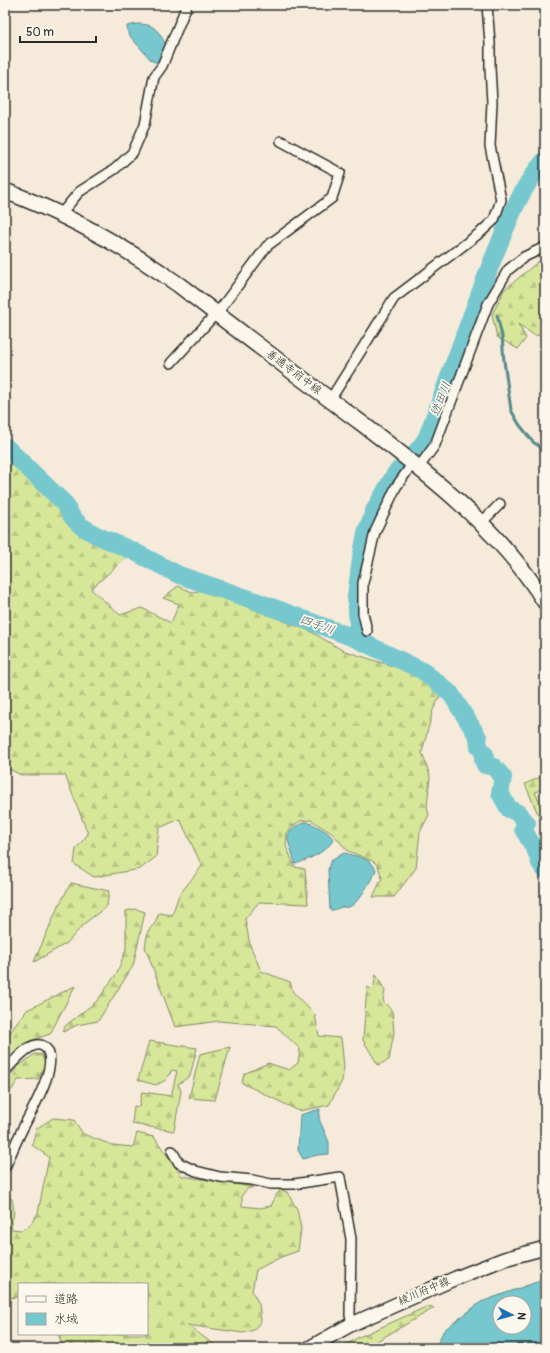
<svg xmlns="http://www.w3.org/2000/svg" width="550" height="1353" viewBox="0 0 550 1353" font-family="Pangolin,'Klee One',sans-serif">
  <defs>
    <pattern id="forest-firs" width="22" height="20" patternUnits="userSpaceOnUse"><rect width="22" height="20" fill="#d7e79a"/><path d="M5 1l3.5 6h-7zM16 11l3.5 6h-7z" fill="#b9c685"/></pattern>
  </defs>
  <rect width="100%" height="100%" fill="#f6ebda"/>
  <filter id="ink" filterUnits="userSpaceOnUse"><feTurbulence type="fractalNoise" baseFrequency=".025" numOctaves="2"/><feDisplacementMap in="SourceGraphic" scale="8" xChannelSelector="R" yChannelSelector="G"/><feConvolveMatrix kernelMatrix="1 2 1 2 8 2 1 2 1" color-interpolation-filters="sRGB"/></filter>
  <g filter="url(#ink)">
    <g fill="url(#forest-firs)" stroke="#818962">
      <path d="M545,256V336L534,335L518,324L526,338L518,349L497,337L492,315L504,290Z"/>
      <path d="M5,453L62,507L68,521L104,545L131,553L91,589L120,615L142,608L171,623L179,604L163,598L178,586L192,592L203,590L310,631L342,650L420,675L442,692L433,710L422,752L430,776L427,807L429,815L420,832L416,868L394,897H373L382,878L378,866L373,861L348,851L333,834L311,820L300,821L293,826L287,833L286,846L295,867L305,869L308,904L259,902L245,919L250,945L261,971L290,982L293,992L315,1015L319,1036L341,1038L344,1066L342,1081L329,1105L299,1111L242,1083L244,1074L268,1063L289,1070L298,1063L300,1049L276,1026L219,1021L175,1027L145,947L148,931L155,923L159,913L172,915L179,895L202,866L180,819L159,828L156,857L140,869L94,877L74,864L76,849L88,834L65,775H21L5,767Z"/>
      <path d="M545,775V788L535,792L545,814V826H543L525,784Z"/>
      <path d="M71,883L109,891L107,906L85,923L67,943L34,962L58,907Z"/>
      <path d="M136,909L145,912L133,966L98,1021L77,1025L63,1032L65,1026L97,1001L117,973L126,949V911Z"/>
      <path d="M376,974L385,991L383,1001L392,1011L394,1032L389,1060L378,1065L363,1040L367,987L371,989L374,986Z"/>
      <path d="M75,986L50,1034L24,1043L5,1064V1039L27,1010Z"/>
      <path d="M149,1041L197,1048L190,1076L178,1084L181,1091L174,1131L132,1124L134,1106L139,1107L142,1092L171,1096L177,1071L172,1070L166,1080L156,1085L138,1080Z"/>
      <path d="M230,1047L215,1100L189,1098L200,1054Z"/>
      <path d="M35,1054L42,1055L45,1064L38,1079L18,1080L5,1100V1081L20,1065Z"/>
      <path d="M53,1118L74,1120L83,1134L112,1145L133,1147L137,1133L154,1137L182,1176L253,1187L247,1189L242,1195V1206L260,1208L271,1206L275,1197L280,1190L287,1192L297,1209L301,1229L298,1251L281,1257L256,1270L252,1291L259,1304L261,1321L254,1330L243,1333L187,1325L216,1346L217,1348H64L58,1334H147V1284H19V1297L5,1298V1197L12,1199L14,1211L11,1229L22,1230L30,1225L38,1213L49,1157L32,1145L36,1129Z"/>
      <path d="M426,1307L434,1308L365,1348H341L357,1338Z"/>
    </g>
    <g fill="#77c8ce" stroke="#59898d" fill-rule="evenodd">
      <path d="M137,24C156,24 157,30 167,46L159,63L152,61L128,34L127,26Z"/>
      <path d="M306,822C312,823 331,833 333,839C330,850 306,861 295,864C292,844 276,832 306,822Z"/>
      <path d="M344,853C355,856 372,858 376,870C371,880 360,901 351,906C348,908 345,907 342,907C337,908 334,911 330,910L328,870L331,861Z"/>
      <path d="M320,1109L319,1119L329,1142V1154L317,1155L303,1159L298,1150L300,1115Z"/>
      <path d="M545,1279V1348H435L444,1330L481,1302ZM500,1303H524V1327H500Z"/>
    </g>
    <g fill="none" stroke-linecap="round" stroke-linejoin="round">
      <g stroke="#59898d" stroke-width="3">
        <path d="M477,300L483,302"/>
        <path d="M497,315L502,336L504,361L511,410L519,424L533,442L542,448L545,449"/>
      </g>
      <g stroke="#77c8ce" stroke-width="18">
        <path d="M5,446L65,504L72,517L81,526L96,535L133,551L179,575L250,599L354,638L423,671L451,694L478,737L479,747L485,754L483,760L485,765L494,767L503,777L500,793L509,809L518,813L527,823L523,829L536,851L540,863L545,870"/>
        <path d="M354,638L358,625L356,596L361,559L366,533L374,511L395,474L418,450L427,437C449,378 470,318 493,259C507,225 520,188 545,160"/>
      </g>
      <g stroke="#2b2b2b" stroke-width="12">
        <g id="minor">
          <path d="M62,215L65,209L79,192L115,169L133,152L145,124L154,77L162,66L187,5"/>
          <path d="M171,363L221,308L267,246L332,198L340,173L281,141"/>
          <path d="M330,400L394,298L481,232L494,220L501,200L490,146L492,102L490,68V43L487,5"/>
          <path d="M419,467L435,445L488,304L508,270L524,257L545,247"/>
          <path d="M481,523L500,504"/>
          <path d="M367,631L363,613V583L375,532L396,487L413,463"/>
          <path d="M5,1071C13,1063 31,1039 43,1046C63,1058 33,1108 26,1122C18,1137 12,1152 5,1167"/>
          <path d="M172,1151L179,1163L196,1171L220,1177L252,1180L271,1184H294L340,1177L351,1239L350,1315L352,1324"/>
        </g>
      </g>
      <g stroke="#2b2b2b" stroke-width="16">
        <path id="secondary" d="M309,1348L352,1324L456,1278L504,1259L545,1248"/>
      </g>
      <g stroke="#2b2b2b" stroke-width="18">
        <path id="primary" d="M5,191C67,214 125,247 179,285C239,331 299,377 360,422C428,474 499,528 545,602"/>
      </g>
      <use href="#minor" stroke="#fbf7ec" stroke-width="9"/>
      <use href="#secondary" stroke="#fbf7ec" stroke-width="13"/>
      <use href="#primary" stroke="#fbf7ec" stroke-width="15"/>
    </g>
  </g>
  <g text-anchor="middle" dominant-baseline="central" stroke-width="3.5" stroke-linejoin="round" paint-order="stroke">
    <g font-size="11" fill="#2b2b2b" stroke="#fbf7ec">
      <text transform="translate(294 372) rotate(37)">善通寺府中線</text>
      <text transform="translate(424 1291) rotate(-23)">綾川府中線</text>
    </g>
    <g font-size="12" font-style="italic" fill="#425a5c" stroke="#fbf7ec">
      <text transform="translate(441 399) rotate(-69)">迯田川</text>
      <text transform="translate(317 625) rotate(20)">四手川</text>
    </g>
  </g>
  <rect width="550" height="1353" fill="none" stroke="#fbf7ec" stroke-width="20"/>
  <rect x="10" y="10" width="530" height="1333" fill="none" stroke="#2b2b2b" stroke-width="1.5" filter="url(#ink)"/>
  <rect x="18" y="1283" width="130" height="52" fill="#fbf7ec" stroke="#a8a59f"/>
  <rect x="26" y="1296" width="20" height="6" fill="#fbf7ec" stroke="#a8a59f"/>
  <text x="54" y="1303" font-size="12" fill="#2b2b2b">道路</text>
  <rect x="26" y="1313" width="20" height="12" fill="#77c8ce" stroke="#a8a59f"/>
  <text x="54" y="1323" font-size="12" fill="#2b2b2b">水域</text>
  <g transform="translate(512 1315) rotate(96)"><circle r="19" fill="#fbf7ec" stroke="#a8a59f"/>
  <path d="M0-3L7 15L0 10L-7 15Z" fill="#1f6fb2"/>
  <text y="-6" font-size="11" font-weight="bold" text-anchor="middle" fill="#2b2b2b">N</text>
  </g>
  <path d="M20 36v6h76v-6" fill="none" stroke="#2b2b2b" stroke-width="2"/>
  <text x="26" y="36" font-size="12" fill="#2b2b2b" stroke="#fbf7ec" stroke-width="3" paint-order="stroke">50 m</text>
</svg>
